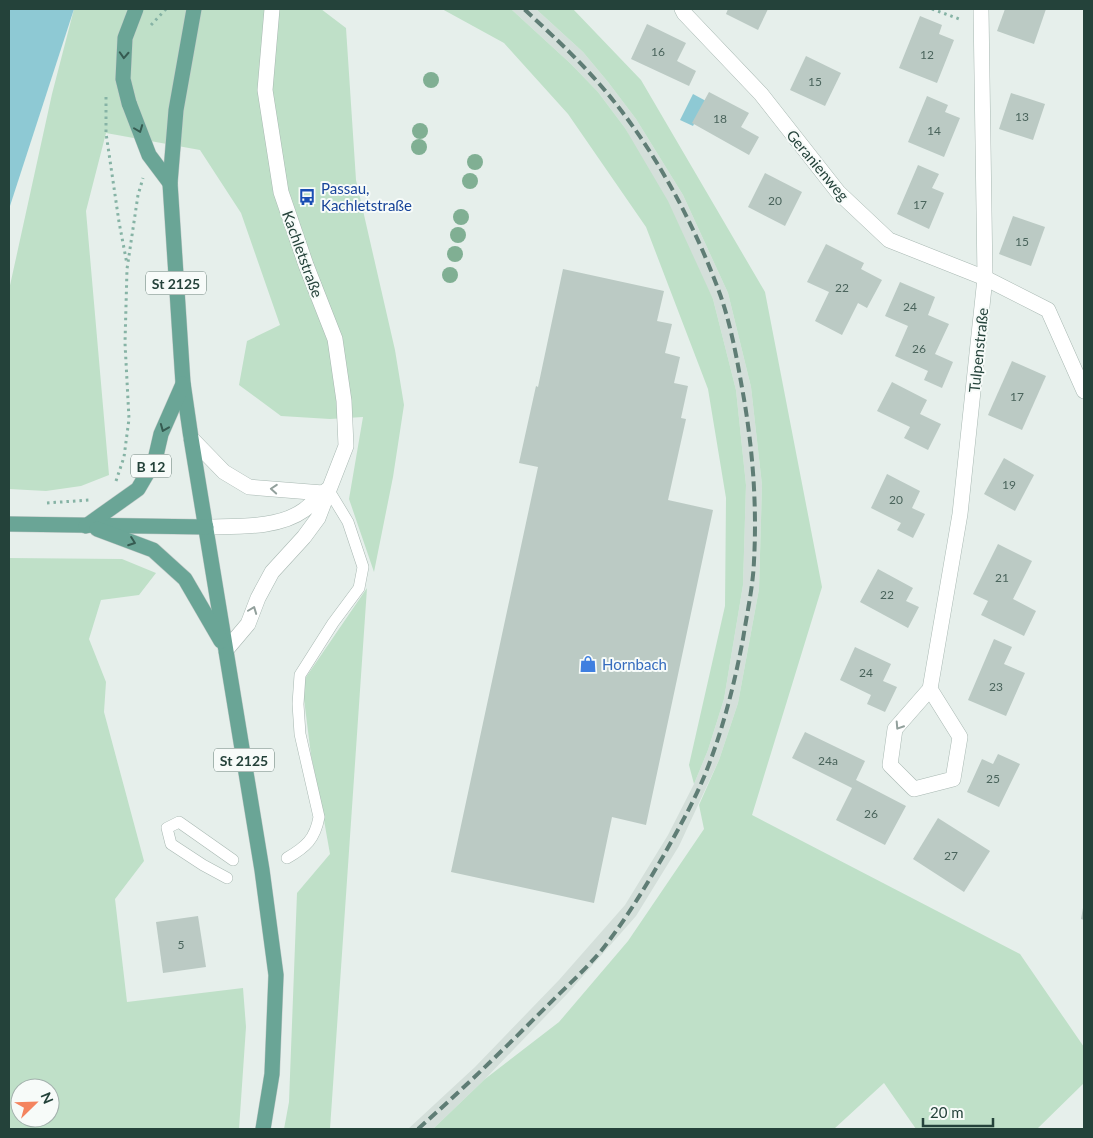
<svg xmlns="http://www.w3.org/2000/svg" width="1093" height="1138" viewBox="0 0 1093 1138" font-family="Lato,sans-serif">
  <rect width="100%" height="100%" fill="#e6efeb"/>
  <path fill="#d4dfda" d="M511,9H536L583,52L608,82L636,119L683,195L728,293L751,387L762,485L759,589L738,703L719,760L679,846L636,916L568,993L485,1079L433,1129H408L475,1067L559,980L625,905L668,835L694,784L708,750L724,699L743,585L746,485L736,390L713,299L625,128L598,92L571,64Z"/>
  <g fill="#bfe0c8" fill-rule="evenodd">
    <path d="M74,9H321L346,28L356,180L395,350L404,405L393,477L374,572L349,499L363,417L330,419L281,416L239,385L247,341L280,325L241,213L200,150L106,133L86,211L109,475L81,486L46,491L9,489V290L52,94Z"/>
    <path d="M442,9H511L571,64L598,92L625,128L668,201L713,299L736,390L746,485L743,585L724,699L708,750L694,784L689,765L725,606L726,498L708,389L646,227L568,114L504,43Z"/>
    <path d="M536,9H573L641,80L765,292L822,587L752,815L1020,954L1084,1047V1083L1037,1129H916L884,1083L834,1129H433L485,1079L559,1022L628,941L704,829L699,805L719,760L738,703L759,589L762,485L751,387L728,293L683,195L636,119L608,82L583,52Z"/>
    <path d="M9,558L122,559L156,573L139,595L101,600L89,639L106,682L104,712L144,861L115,899L127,1002L243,988L246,1027L239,1129H9ZM20,1088H50V1118H20Z"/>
    <path d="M367,588L330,1129H284L289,1102L297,893L330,854L322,809L311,755L302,683Z"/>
  </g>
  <g fill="#8ec9d4">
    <path d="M9,9H74L9,209Z"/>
    <path d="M693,94L706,101L693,126L680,120Z"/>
  </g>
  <g fill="#bbcac4">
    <path d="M728,9H768L758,30L726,14Z"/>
    <path d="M1005,9H1046L1034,44L997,31Z"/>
    <path d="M920,16L942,25L939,34L954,40L937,83L899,68Z"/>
    <path d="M647,24L686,43L677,61L696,71L689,86L631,59Z"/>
    <path d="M806,56L841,73L825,106L790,90Z"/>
    <path d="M709,92L749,113L741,127L759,137L749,155L692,123Z"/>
    <path d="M1011,93L1045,104L1033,140L999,129Z"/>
    <path d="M927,96L948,105L945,112L960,118L944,157L908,142Z"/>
    <path d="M918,165L939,174L932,188L944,193L929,229L897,214Z"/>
    <path d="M765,173L802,192L785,226L748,207Z"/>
    <path d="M1013,216L1045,227L1031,266L999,254Z"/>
    <path d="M826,244L864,263L861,269L882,280L867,308L858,303L842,335L815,321L829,292L807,282Z"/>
    <path d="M563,269L664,291L657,321L672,324L665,353L680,357L674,383L688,386L681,418L686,419L668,500L713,510L646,825L612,817L594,903L451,872L538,467L519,463L536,386L538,387Z"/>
    <path d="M900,282L935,297L928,315L949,324L935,354L953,362L942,388L924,380L928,371L895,356L908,326L885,316Z"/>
    <path d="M1012,361L1046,376L1022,430L988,415Z"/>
    <path d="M892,382L927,400L920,414L941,424L928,450L904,438L910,427L877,411Z"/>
    <path d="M1004,458L1034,475L1015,511L984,494Z"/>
    <path d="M887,474L920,491L912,508L925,514L913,538L897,530L901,523L871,508Z"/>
    <path d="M998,544L1032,561L1013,599L1036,611L1024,636L981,615L988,601L973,594Z"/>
    <path d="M878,569L913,588L906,601L919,607L908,628L860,602Z"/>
    <path d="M994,639L1012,647L1004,664L1025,673L1006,716L968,700Z"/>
    <path d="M855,647L891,664L883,681L897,687L885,712L867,704L871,695L840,680Z"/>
    <path d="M805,732L865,761L856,780L906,806L885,845L836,820L852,788L792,758Z"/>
    <path d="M998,754L1020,764L999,807L967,792L982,759L993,764Z"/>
    <path d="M938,818L990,851L964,892L913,859Z"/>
    <path d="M1083,908H1084V920L1081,919Z"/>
    <path d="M198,916L206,967L163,973L156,922Z"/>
  </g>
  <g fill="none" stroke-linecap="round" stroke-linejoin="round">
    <g stroke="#a8b8b2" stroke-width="12">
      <g id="service">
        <path d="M287,858C306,847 315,839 319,817L300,734L298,704L300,675L333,623L359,588L363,567L348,522L328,489"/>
        <path d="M227,878L203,865L171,844L167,828L179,822L233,860"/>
      </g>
    </g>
    <g stroke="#a8b8b2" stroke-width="16">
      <g id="minor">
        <path d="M682,9L684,13L761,94L838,192L889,240L985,278L1048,310L1084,391"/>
        <path d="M191,438L224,472L249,487L323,493"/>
        <path d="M206,527C236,526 278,529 304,510C312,504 319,496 327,490"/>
        <path d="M226,650L248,624L258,598L272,572L304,537L318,518L346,446L344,401L335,339L306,265L281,192L265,90L272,9"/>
        <path d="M930,689L960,737L953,779L914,789L890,765L895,729L930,689L960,514L985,278L981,9"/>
      </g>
    </g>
    <g stroke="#c2cac8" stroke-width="16">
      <g id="primary">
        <path d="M194,9L176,110L170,183L183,383L191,438L262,870L276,975L272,1074L263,1129"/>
        <path d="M129,103L149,155L170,183"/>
        <path d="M9,524L206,527"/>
        <path d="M86,526L138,489L155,460L161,434L183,384"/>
        <path d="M97,529L153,550L185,579L221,641"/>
      </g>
    </g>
    <g stroke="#86b3a5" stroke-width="3" stroke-dasharray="2.5 4" stroke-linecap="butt">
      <path d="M932,9L962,20"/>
      <path d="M151,25L166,9"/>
      <path d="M106,97V133L119,222L127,264"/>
      <path d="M116,481L124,457L129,419L125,343L127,269L138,195L143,178"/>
      <path d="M47,503L89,500"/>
    </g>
    <use href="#service" stroke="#fff" stroke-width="11"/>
    <use href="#minor" stroke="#fff" stroke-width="15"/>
    <use href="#primary" stroke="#6aa596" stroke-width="15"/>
    <path stroke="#5f7d75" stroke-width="4" stroke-dasharray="10 5" stroke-linecap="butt" d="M418,1129C462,1090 504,1049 546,1007C564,989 584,971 601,951C625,921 646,886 665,853C679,828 693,803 704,777C722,733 734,686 743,639C747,613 753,587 754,561C757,507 753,452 744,399C738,365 732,329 721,297C695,224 653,146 602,87C578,59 551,34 524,9"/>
    <g stroke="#c2cac8" stroke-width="16" stroke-linecap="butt">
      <path id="primary-bridge" d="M129,103L123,79L125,38L136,9"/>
    </g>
    <use href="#primary-bridge" stroke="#6aa596" stroke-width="15"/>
  </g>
  <g fill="#80af93">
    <circle cx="431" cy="80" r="8"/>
    <circle cx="420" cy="131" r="8"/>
    <circle cx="419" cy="147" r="8"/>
    <circle cx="475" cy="162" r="8"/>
    <circle cx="470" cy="181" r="8"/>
    <circle cx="461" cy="217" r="8"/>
    <circle cx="458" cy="235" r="8"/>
    <circle cx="455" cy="254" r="8"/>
    <circle cx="450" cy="275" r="8"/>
  </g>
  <defs><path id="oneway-chevron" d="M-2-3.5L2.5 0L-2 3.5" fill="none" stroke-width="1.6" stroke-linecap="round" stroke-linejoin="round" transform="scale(1.25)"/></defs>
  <g stroke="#365b51">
    <use href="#oneway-chevron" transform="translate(124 55) rotate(93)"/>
    <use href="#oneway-chevron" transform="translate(139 129) rotate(69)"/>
    <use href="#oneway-chevron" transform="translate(164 428) rotate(112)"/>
    <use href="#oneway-chevron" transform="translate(132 542) rotate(20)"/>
  </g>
  <g stroke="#92a09c">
    <use href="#oneway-chevron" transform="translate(274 489) rotate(-176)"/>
    <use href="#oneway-chevron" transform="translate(253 610) rotate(-69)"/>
    <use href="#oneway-chevron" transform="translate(899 726) rotate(123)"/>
  </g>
  <defs>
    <g id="bus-bare" transform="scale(1.35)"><path d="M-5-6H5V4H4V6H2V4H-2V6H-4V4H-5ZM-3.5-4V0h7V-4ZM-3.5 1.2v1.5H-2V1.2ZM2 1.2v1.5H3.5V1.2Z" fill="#1a4fb4" stroke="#f7fbf9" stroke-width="2.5" paint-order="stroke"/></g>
    <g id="shop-bare" transform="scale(1.35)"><path d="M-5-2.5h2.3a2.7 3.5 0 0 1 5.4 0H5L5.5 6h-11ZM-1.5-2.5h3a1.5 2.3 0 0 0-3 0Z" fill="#3f7fe0" stroke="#f7fbf9" stroke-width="2.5" paint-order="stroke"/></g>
  </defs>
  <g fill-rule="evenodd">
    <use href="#bus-bare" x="307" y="197"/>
    <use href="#shop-bare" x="588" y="664"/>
  </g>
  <g text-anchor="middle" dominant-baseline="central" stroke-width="4" stroke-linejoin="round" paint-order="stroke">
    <g font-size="12" fill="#4a645c">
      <text x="658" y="51">16</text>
      <text x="927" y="54">12</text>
      <text x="815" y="81">15</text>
      <text x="1022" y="116">13</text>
      <text x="720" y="118">18</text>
      <text x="934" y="130">14</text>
      <text x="775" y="200">20</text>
      <text x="920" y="204">17</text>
      <text x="1022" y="241">15</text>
      <text x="842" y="287">22</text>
      <text x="910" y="306">24</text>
      <text x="919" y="348">26</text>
      <text x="1017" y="396">17</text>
      <text x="1009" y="484">19</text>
      <text x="896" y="499">20</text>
      <text x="1002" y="577">21</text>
      <text x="887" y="594">22</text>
      <text x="866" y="672">24</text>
      <text x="996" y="686">23</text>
      <text x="828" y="760">24a</text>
      <text x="993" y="778">25</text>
      <text x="871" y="813">26</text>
      <text x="951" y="855">27</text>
      <text x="181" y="944">5</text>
    </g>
    <g fill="#f7fbf9" stroke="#637a73" stroke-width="1">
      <rect x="146" y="271.5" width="60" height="23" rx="4"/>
      <rect x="131" y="454.5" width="40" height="23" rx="4"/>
      <rect x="214" y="748.5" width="60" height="23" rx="4"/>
    </g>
    <g font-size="14" font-weight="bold" fill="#24423a">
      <text x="176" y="283">St 2125</text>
      <text x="151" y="466">B 12</text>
      <text x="244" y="760">St 2125</text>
    </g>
    <g font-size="15" fill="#24423a" stroke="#f7fbf9">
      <text transform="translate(818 165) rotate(50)">Geranienweg</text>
      <text transform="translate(303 254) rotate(70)">Kachletstraße</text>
      <text transform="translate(978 350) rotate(-84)">Tulpenstraße</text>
    </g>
    <g font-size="15" fill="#164399" stroke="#f7fbf9" text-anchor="start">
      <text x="321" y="188">Passau,<tspan x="321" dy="17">Kachletstraße</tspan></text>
    </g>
    <g font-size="15" fill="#366cbe" stroke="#f7fbf9" text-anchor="start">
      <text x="602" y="664">Hornbach</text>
    </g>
  </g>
  <rect width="1093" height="1138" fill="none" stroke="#24423a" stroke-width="20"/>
  <g transform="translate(35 1103) rotate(67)"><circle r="24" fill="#f7fbf9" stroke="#a3b1ad"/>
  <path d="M0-4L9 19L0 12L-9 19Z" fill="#f4845f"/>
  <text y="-8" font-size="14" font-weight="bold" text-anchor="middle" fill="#24423a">N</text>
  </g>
  <path d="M923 1118v8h70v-8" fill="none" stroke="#24423a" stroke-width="2.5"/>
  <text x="930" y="1118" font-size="15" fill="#24423a" stroke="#f7fbf9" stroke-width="4" paint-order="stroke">20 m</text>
</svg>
